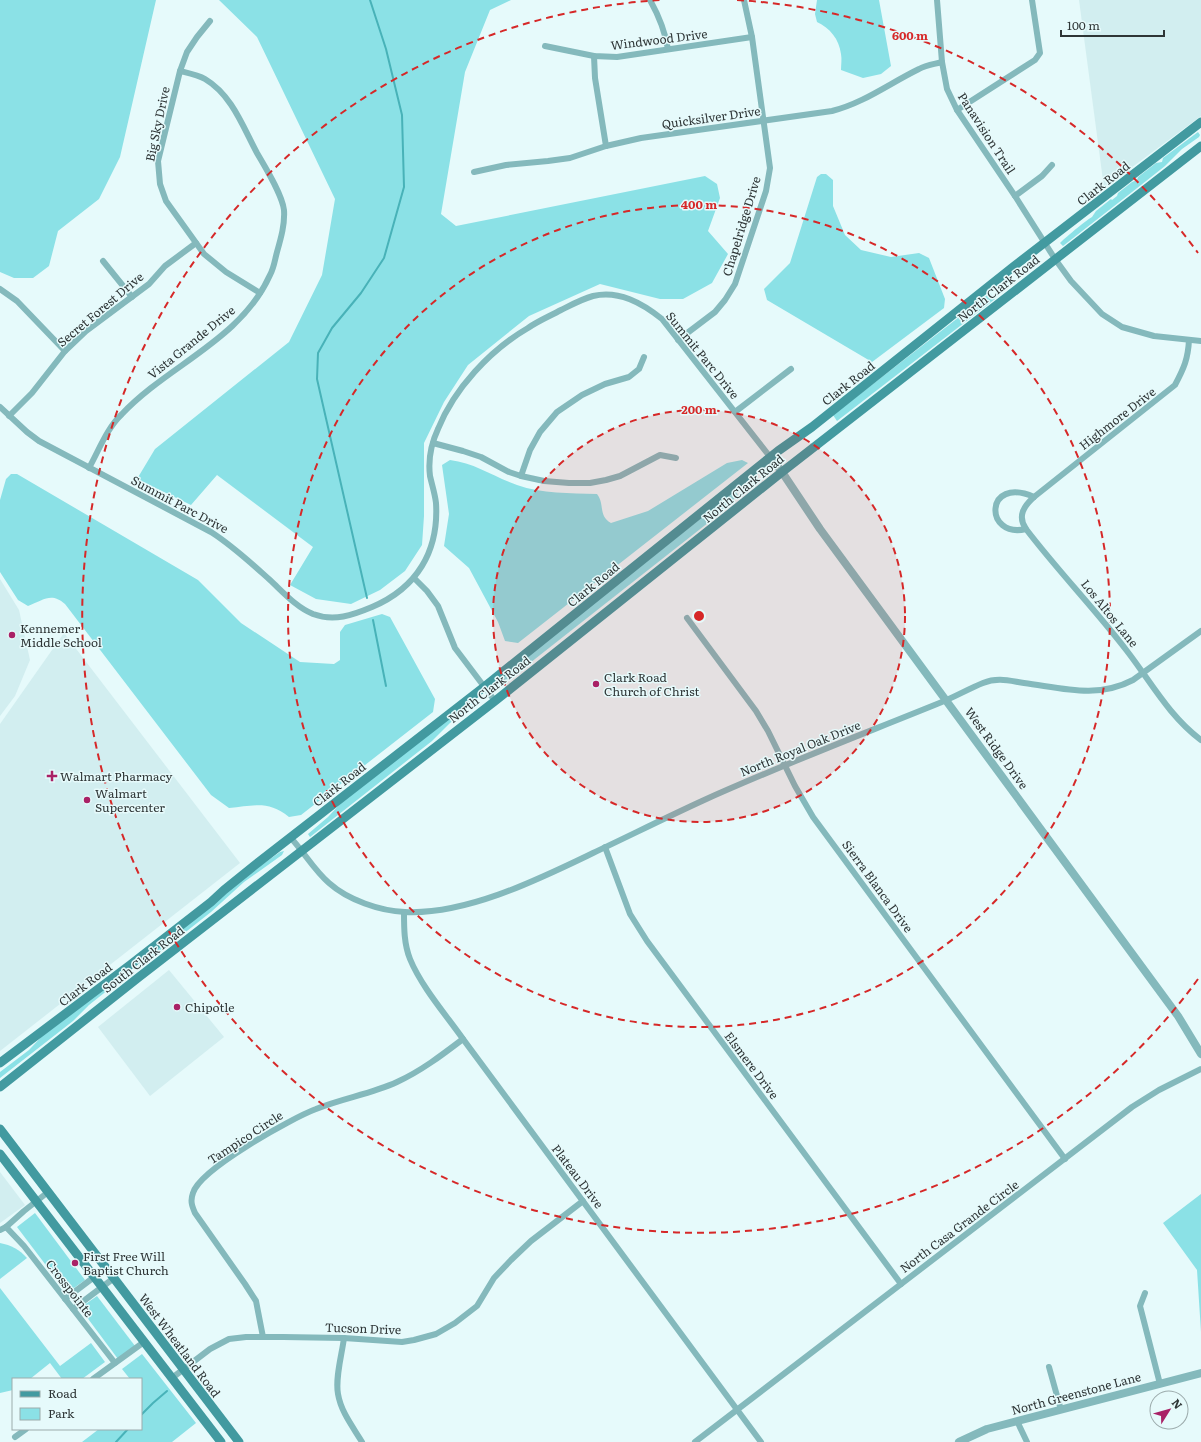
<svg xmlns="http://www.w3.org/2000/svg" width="1201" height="1442" viewBox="0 0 1201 1442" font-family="Literata,serif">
  <rect width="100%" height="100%" fill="#e6fafb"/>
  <g fill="#d2eef0">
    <path d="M1079,0H1201V116L1104,188Z"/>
    <path d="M0,579L19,610L30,660L15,696L0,716Z"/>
    <path d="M64,633L240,863L0,1051V724Z"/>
    <path d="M169,970L224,1037L150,1096L98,1027Z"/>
    <path d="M0,1172L25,1205L0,1223Z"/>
  </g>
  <g fill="#8be1e6">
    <path d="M0,0H156L120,157L99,199L58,231L49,266L33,278H14L0,272Z"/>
    <path d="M219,0H511L490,10L465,72L441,214L456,226L705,176L717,184L720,198L708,231L728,254L712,283L683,299H660L600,284L529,316L468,365L444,402L424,443V516L422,545L405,571L380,590L351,604L316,599L290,585L313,547L217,475L191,505L137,479L155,449L289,342L322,275L335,199L257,37Z"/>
    <path d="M817,0H879L891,66L881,74L863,78L841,70C841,65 842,59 841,54C839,39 830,28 817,22L815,14Z"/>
    <path d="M1198,132L1200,135L1199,137L1182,149L1165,166L1141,185L1063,246L1060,243L1061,242C1066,237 1089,218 1092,217L1096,211L1111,199L1112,200L1117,196L1118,193L1132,182L1137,180L1138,177L1156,163L1162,162L1163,158Z"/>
    <path d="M821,174H826L833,180V206L845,235L861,250L891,257L919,253L929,258L945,299L944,308L872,362L767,300L764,289L790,263L817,177Z"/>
    <path d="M990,293L995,299L837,421L833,415Z"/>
    <path d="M450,460C475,463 494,477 517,485C542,494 570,493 597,494C605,504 598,516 611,523L648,511L727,463L742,460L748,463L518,643L505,641L498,622L469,568L444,546L449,514L442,465Z"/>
    <path d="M11,474H17L198,580L241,623L300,662L334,664L340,660V632L345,625L382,614L390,617L435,699L433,712L301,815L289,817C268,800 254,806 229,808L211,795L65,604C51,592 44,600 28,606L18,600L0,572V500L6,479Z"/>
    <path d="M735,491L738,495L718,515L507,681L501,684L498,680Z"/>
    <path d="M474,699L476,701L475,702L450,723L432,741L310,837L308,834L328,817L341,803Z"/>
    <path d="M284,851L282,855L244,882L211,912L154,957L146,961L144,958L233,885L280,852Z"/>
    <path d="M122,973L125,976L123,978L89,1005L73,1021L0,1078V1072L29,1050L44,1034Z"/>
    <path d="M1201,1194V1332L1197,1270L1163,1223Z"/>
    <path d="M35,1213L85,1280L67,1293L17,1227Z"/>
    <path d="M0,1243C11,1245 20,1250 27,1258L0,1279Z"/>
    <path d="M0,1288L60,1366L91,1343L105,1362L82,1379H62L50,1363L30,1379H13V1390L0,1393Z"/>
    <path d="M97,1296L135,1346L118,1359L80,1308Z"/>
    <path d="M142,1354L196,1423L172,1442H82L99,1429H141V1397L142,1396L141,1394V1379H130L122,1369Z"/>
  </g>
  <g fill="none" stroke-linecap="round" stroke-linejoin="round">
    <g stroke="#48b2b8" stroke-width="2">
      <path d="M367,598L317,379L318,353L332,328L361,293L384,258L404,187L402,115L386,49L370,0"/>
      <path d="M373,620L386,686"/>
      <path d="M141,1415L153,1403L167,1391"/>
      <path d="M116,1442L128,1429"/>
    </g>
    <g stroke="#84b9bc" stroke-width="6">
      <path d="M650,0C659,16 665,31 668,49"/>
      <path d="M937,0L942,62L947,89L957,110L1015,196L1055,259L1071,281L1102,314L1122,327L1154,336L1201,341"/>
      <path d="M210,21L197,37L187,52L180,71L158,161L160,184L166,201L204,254L226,272L260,293"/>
      <path d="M545,46L594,56L617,57L752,37"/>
      <path d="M594,56L595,78L606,146"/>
      <path d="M957,110L1035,60L1040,53L1032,0"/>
      <path d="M474,172L506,165L548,161L570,158L606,146L641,138L832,111C864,103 890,83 919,69C926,65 935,64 942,62"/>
      <path d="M1015,196L1042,176L1052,165"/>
      <path d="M103,261L132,297"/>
      <path d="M0,289L17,301L65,351"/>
      <path d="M678,340L715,312L725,300L735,284L766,191L770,168L752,37L744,0"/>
      <path d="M1189,340C1188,359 1184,368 1175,385L1034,497C1024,506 1017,516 1026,529C1058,571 1095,609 1127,651C1151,682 1169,716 1201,740"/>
      <path d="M0,407L27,432L39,441L211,532C233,546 251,563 270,580C283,592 296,607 313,614C334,622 353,615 372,607C417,588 439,551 436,503C435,494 432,485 430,476C428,460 431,444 438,429C454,389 490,350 528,328C538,321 550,316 561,310C571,305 582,299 593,296C619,290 642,303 662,319L771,458"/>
      <path d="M735,412L791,369"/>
      <path d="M9,416L32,393L65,351L86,331L149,284L165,266L196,243"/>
      <path d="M433,443L463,451L481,457L509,472L521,476L544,481L569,483H590L606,480L620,476L660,455L676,458"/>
      <path d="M89,468C99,450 107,428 122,414C168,365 241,340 270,275C274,268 275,259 277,252C281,238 285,224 284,210C282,194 265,167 257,153C243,127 232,95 205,79C198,75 188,73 180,71"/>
      <path d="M521,476L530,450L540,432L557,412L582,395L605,384L629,377L639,369L644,357"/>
      <path d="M1026,529C984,539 984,475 1034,497"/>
      <path d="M414,578L427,591L438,606L455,648L495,701"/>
      <path d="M687,618L756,711L768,731L795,786L813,817L1065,1159"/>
      <path d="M290,837C304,852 314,870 329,883C348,900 380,911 405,912C467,915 539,879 593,853C629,836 665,818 702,801C779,766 858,736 937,704C953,698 968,689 983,683C998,677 1010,681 1024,683C1062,688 1097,699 1133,680L1201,631"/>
      <path d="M605,847L630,914L647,941L901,1284"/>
      <path d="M404,912C404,928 404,944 410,959C421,986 446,1015 463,1039L761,1442"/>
      <path d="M6,1227L24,1246L115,1363"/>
      <path d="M0,1230L6,1227L24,1211L48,1192"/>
      <path d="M1145,1293L1140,1306L1160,1384"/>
      <path d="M65,1299L106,1268"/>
      <path d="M73,1309L114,1278"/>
      <path d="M263,1337L256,1301L245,1284L195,1213C192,1206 190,1201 193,1193C200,1169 292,1118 316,1109C343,1098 371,1094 397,1082C421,1071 442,1055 463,1039"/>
      <path d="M344,1338C342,1354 335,1378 338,1394C341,1412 353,1427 362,1442"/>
      <path d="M1049,1367L1061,1410"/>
      <path d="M172,1378L210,1349L229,1339L246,1337H283L344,1338L402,1342L414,1340L436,1334L455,1323L477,1306L494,1278L511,1260L531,1241L583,1201"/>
      <path d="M93,1379L144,1342"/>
      <path d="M1017,1421L1027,1442"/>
      <path d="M15,1437L26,1429"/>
      <path d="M695,1442L1132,1107L1159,1090L1201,1069"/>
    </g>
    <g stroke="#84b9bc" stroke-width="8">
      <path d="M771,458L782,472L820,529L1178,1016L1201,1054"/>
      <path d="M959,1442L987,1429L1201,1373"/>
    </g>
    <g stroke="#429aa0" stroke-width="9">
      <path d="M0,1063L130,965L211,902L224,890L255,865L484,687L778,451L812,427L1013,267L1201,122"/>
      <path d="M0,1087L139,977L495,701L782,472L1201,146"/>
      <path d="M0,1129L239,1442"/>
      <path d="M0,1154L221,1442"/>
    </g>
  </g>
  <circle cx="699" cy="616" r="206" fill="#d62828" fill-opacity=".12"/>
  <g fill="none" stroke="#d62828" stroke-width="2" stroke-dasharray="7 5">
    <circle cx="699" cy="616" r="206"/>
    <circle cx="699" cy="616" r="411"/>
    <path d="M1198 979A617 617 0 1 1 661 0M737 0A617 617 0 0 1 1198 253"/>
  </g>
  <g fill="#a92166" stroke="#e6fafb" stroke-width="1.5">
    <circle cx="12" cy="635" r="4"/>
    <circle cx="596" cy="684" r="4"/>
    <path d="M50 770h4v4h4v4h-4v4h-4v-4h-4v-4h4z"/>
    <circle cx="87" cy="800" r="4"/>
    <circle cx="177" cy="1007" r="4"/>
    <circle cx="75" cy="1263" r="4"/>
  </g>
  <g text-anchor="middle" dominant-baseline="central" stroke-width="3" stroke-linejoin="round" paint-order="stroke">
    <g font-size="12" fill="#2e3536" stroke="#e6fafb">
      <text transform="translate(659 39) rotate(-7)">Windwood Drive</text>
      <text transform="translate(711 117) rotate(-8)">Quicksilver Drive</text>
      <text transform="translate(157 124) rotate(-78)">Big Sky Drive</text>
      <text transform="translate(987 133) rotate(57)">Panavision Trail</text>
      <text transform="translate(1103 183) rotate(-38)">Clark Road</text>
      <text transform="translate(741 226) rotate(-73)">Chapelridge Drive</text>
      <text transform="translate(998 288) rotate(-38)">North Clark Road</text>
      <text transform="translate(100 309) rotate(-40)">Secret Forest Drive</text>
      <text transform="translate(191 342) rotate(-39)">Vista Grande Drive</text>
      <text transform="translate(703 355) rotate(51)">Summit Parc Drive</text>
      <text transform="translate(848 383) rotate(-38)">Clark Road</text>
      <text transform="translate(1117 418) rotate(-38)">Highmore Drive</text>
      <text transform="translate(743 488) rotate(-39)">North Clark Road</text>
      <text transform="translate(180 504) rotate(28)">Summit Parc Drive</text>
      <text transform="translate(593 584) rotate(-39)">Clark Road</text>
      <text transform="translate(1110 613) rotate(51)">Los Altos Lane</text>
      <text transform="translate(489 689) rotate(-38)">North Clark Road</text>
      <text transform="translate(800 748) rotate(-22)">North Royal Oak Drive</text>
      <text transform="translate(997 748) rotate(54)">West Ridge Drive</text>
      <text transform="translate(339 784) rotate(-38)">Clark Road</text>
      <text transform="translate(878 886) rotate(54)">Sierra Blanca Drive</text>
      <text transform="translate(143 959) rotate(-38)">South Clark Road</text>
      <text transform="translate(85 984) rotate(-37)">Clark Road</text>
      <text transform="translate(752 1065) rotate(53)">Elsmere Drive</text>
      <text transform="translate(245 1137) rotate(-33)">Tampico Circle</text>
      <text transform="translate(578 1176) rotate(53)">Plateau Drive</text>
      <text transform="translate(959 1226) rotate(-37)">North Casa Grande Circle</text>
      <text transform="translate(70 1288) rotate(52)">Crosspointe</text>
      <text transform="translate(363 1328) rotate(2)">Tucson Drive</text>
      <text transform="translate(180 1345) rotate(53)">West Wheatland Road</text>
      <text transform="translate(1076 1393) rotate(-15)">North Greenstone Lane</text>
    </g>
    <g font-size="12" fill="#2e3536" stroke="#e6fafb" text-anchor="start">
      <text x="20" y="628">Kennemer<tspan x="20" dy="14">Middle School</tspan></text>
      <text x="604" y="677">Clark Road<tspan x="604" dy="14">Church of Christ</tspan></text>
      <text x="60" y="776">Walmart Pharmacy</text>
      <text x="95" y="793">Walmart<tspan x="95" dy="14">Supercenter</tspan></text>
      <text x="185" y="1007">Chipotle</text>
      <text x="83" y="1256">First Free Will<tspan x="83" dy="14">Baptist Church</tspan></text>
    </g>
  </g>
  <circle cx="699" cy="616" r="6" fill="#d62828" stroke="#e6fafb" stroke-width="2"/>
  <g font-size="12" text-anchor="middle" font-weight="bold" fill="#d62828" stroke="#e6fafb" stroke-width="3" stroke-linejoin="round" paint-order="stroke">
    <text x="910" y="40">600 m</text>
    <text x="699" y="209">400 m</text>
    <text x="699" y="414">200 m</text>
  </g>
  <rect x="12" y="1378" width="130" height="52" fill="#e6fafb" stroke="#9cabac"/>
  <rect x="20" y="1391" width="20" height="6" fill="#429aa0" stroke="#9cabac"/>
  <text x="48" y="1398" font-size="12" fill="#2e3536">Road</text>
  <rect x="20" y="1408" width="20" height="12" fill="#8be1e6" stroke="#9cabac"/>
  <text x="48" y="1418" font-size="12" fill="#2e3536">Park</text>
  <g transform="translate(1169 1410) rotate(53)"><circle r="19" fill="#e6fafb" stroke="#9cabac"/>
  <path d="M0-3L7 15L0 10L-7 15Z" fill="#a92166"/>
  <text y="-6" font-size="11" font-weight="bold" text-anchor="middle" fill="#2e3536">N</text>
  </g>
  <path d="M1061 30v6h103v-6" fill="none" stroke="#2e3536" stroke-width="2"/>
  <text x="1067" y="30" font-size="12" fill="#2e3536" stroke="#e6fafb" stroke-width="3" paint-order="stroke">100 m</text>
</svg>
